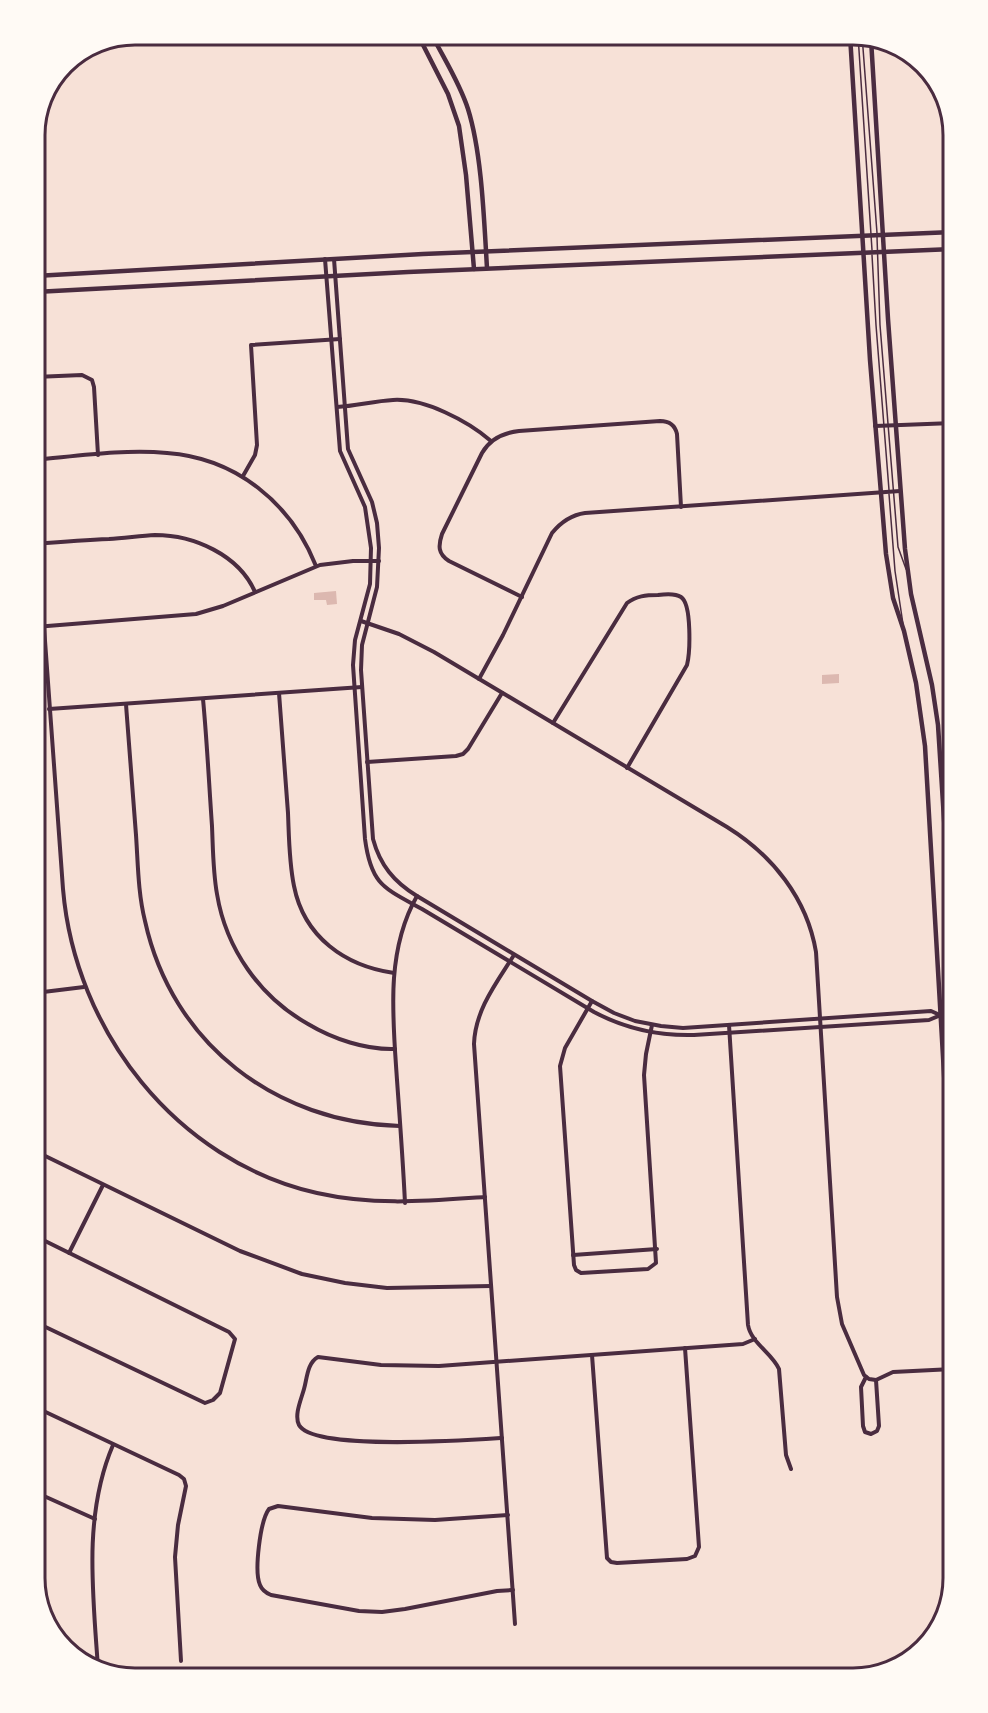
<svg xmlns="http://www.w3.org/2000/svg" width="988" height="1713" viewBox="0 0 988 1713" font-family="'Crimson Pro',serif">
  <rect width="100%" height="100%" fill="#f7e1d7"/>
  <g fill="#dcb8b0">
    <path d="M336,591L337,604L327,605L326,600H314V593Z"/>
    <path d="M839,674V683L822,684V675Z"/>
  </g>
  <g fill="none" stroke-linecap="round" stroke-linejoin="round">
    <g stroke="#4a2c40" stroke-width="1.5">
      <path d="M858,35L872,250"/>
      <path d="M862,35L877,233"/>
      <path d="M877,237L880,325L898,547L906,569"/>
      <path d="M872,255L876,325L889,490"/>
      <path d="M889,494L895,571L903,624"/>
    </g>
    <g stroke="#4a2c40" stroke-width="4">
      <path d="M325,259L340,451L365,507L371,548L370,584L355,640L353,665L365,839C371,885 384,888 422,909L594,1012C626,1029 659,1036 694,1035L929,1020L941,1015L953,1014"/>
      <path d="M334,259L348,449L372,502L377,523L379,548L377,587L362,645L361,670L373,839C380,865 394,882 417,896L592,1001L614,1013L635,1021L661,1026L683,1028L931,1011L940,1015"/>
      <path d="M35,377L82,375L92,380L94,387L98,455"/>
      <path d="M337,407C356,406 374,401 393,400C424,398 468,421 491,441"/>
      <path d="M875,426L953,423"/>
      <path d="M35,460C78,456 124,449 167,453C236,458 291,503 316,566"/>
      <path d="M243,476L255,455L257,445L251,345L340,339"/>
      <path d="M35,544C59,542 84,540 109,539C124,538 140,536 155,535C194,535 239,555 255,592"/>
      <path d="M522,597L449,561C438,554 438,546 442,534L482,453C490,439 502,433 519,431L660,421C669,421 675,425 677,434L681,507"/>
      <path d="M361,621L399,634L434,652L727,827C772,855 807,898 816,952L837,1297L842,1324L864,1375L869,1379L876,1380L893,1372L953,1369"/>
      <path d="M35,627L196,614L223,606L320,565L353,561H379"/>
      <path d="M44,627L63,889C75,1031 176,1161 317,1193C375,1206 427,1201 485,1197"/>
      <path d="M479,679L503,635L552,533C561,522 571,515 585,513L900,491"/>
      <path d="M279,693C282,733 285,773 288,813C289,837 289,862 294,886C304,937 345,966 394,973"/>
      <path d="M203,699C207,741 209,784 212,826C213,849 213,872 217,894C226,949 260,997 308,1024C333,1039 366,1050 395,1049"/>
      <path d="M126,704C129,748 133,792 136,835C138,864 138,893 145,921C172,1044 276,1123 400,1126"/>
      <path d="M49,709L362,687"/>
      <path d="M553,723L627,603C636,596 646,595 658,595C665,594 675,593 681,597C692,604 690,653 687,665L627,768"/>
      <path d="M367,762L456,756L463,754L468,749L502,693"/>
      <path d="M514,955C497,982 475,1010 474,1044L515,1624"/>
      <path d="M35,993L84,987"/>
      <path d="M592,1001L565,1048L560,1066L574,1265L576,1270L581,1273L648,1269L656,1263L644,1075L646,1054L652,1025"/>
      <path d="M729,1025L748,1325C751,1343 772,1353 779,1369L786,1455L791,1469"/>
      <path d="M35,1151L240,1251L302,1274L345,1283L387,1288L491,1286"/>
      <path d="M405,1203C403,1162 400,1121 397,1080C393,1019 385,952 417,896"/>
      <path d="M69,1253L103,1185"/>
      <path d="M573,1255L657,1249"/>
      <path d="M35,1322L205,1403L213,1400L220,1393L235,1339L229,1332L35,1236"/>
      <path d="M592,1355L607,1558L611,1562L617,1563L687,1559L695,1556L699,1547L685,1348"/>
      <path d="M866,1377L861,1387L863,1426L865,1432L871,1434L877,1431L879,1426L876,1380"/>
      <path d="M35,1407L179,1475L184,1479L186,1486L178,1525L175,1557L181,1661"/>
      <path d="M502,1438C472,1440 313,1451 299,1425C294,1415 301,1400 304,1389C307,1379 307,1363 318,1357L381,1365L439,1366L743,1344L755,1339"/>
      <path d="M35,1492L95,1519"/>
      <path d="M508,1515L435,1520L372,1518L278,1506L269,1509C260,1521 254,1572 260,1585C262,1590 266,1593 271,1595L359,1611L382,1612L405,1609L497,1591L513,1590"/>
      <path d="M98,1668C93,1594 83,1515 113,1445"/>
    </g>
    <g stroke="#4a2c40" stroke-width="4.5">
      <path d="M850,35L870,360L886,554L893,598L904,631L916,683L925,746L953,1229"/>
      <path d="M420,39L448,94L459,126L466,175L474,269"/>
      <path d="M434,39C446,62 460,84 468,109C482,154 484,220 487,268"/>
      <path d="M871,39L888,319L905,549L911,594L932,685L938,725L953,960"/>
      <path d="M929,1640L945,1597L953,1567"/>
    </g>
    <g stroke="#4a2c40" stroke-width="4.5">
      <path d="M35,276L423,254L953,232"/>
      <path d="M35,292L408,272L953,249"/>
    </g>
  </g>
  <path d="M0 0H988V1713H0ZM135 45H853A90 90 0 0 1 943 135V1578A90 90 0 0 1 853 1668H135A90 90 0 0 1 45 1578V135A90 90 0 0 1 135 45Z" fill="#fffaf5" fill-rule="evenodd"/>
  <path fill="none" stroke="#4a2c40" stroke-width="3" d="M135 45H853A90 90 0 0 1 943 135V1578A90 90 0 0 1 853 1668H135A90 90 0 0 1 45 1578V135A90 90 0 0 1 135 45Z"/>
</svg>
